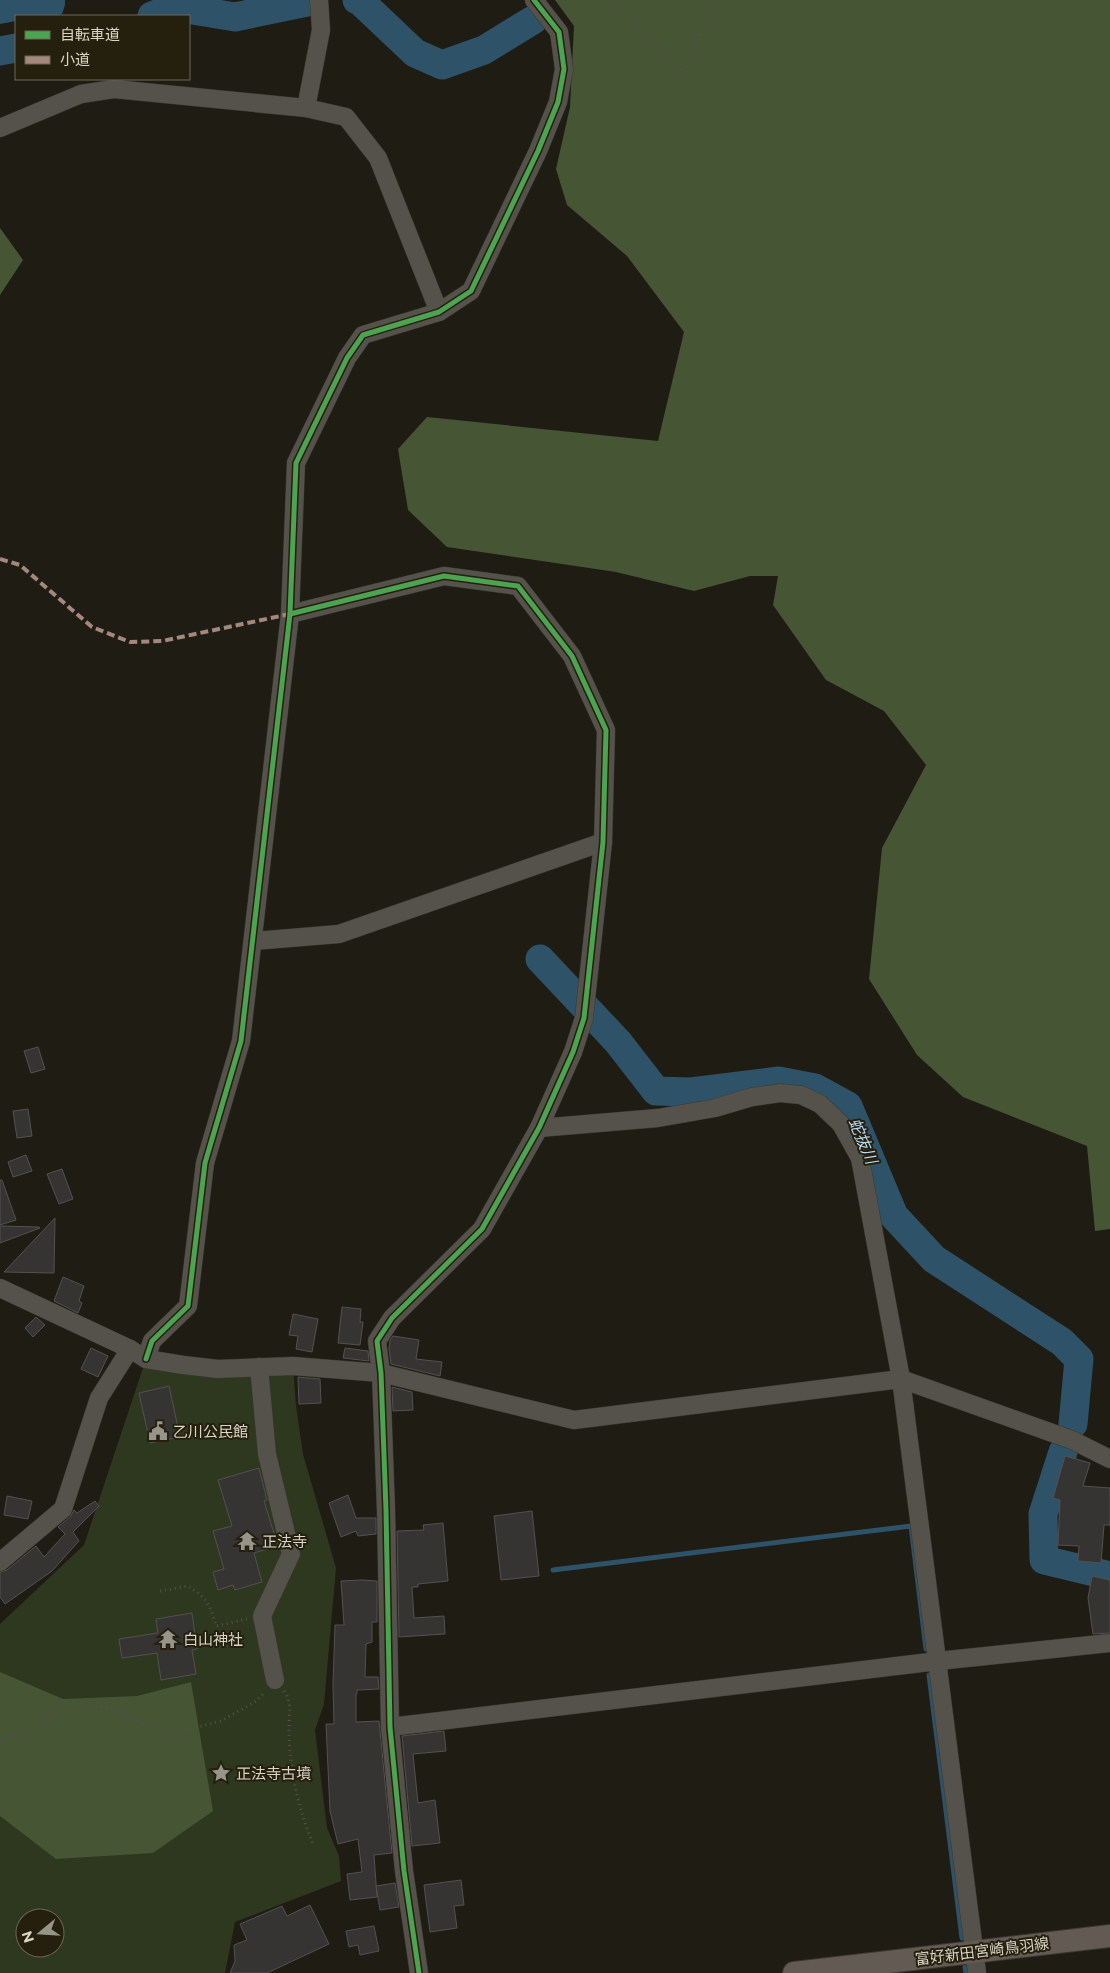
<svg xmlns="http://www.w3.org/2000/svg" width="1110" height="1973" viewBox="0 0 1110 1973" font-family="Montserrat,'Noto Sans JP',sans-serif">
  <rect width="100%" height="100%" fill="#1f1c13"/>
  <path fill="#2d381e" fill-rule="evenodd" d="M146,1359L293,1366L296,1406L303,1454L336,1568L324,1704L315,1730L327,1828L339,1856L341,1881L235,1922L225,1973H0V1624L84,1545ZM25,1918H55V1948H25Z"/>
  <g fill="#465534">
    <path d="M555,0H1110V1229L1095,1231L1087,1146L963,1097L917,1055L869,979L882,848L926,765L884,711L826,680L773,605L778,576H750L694,591L616,572L447,547L408,510L398,449L427,417L658,441L684,332L627,256L567,205L556,169L570,107L574,26Z"/>
    <path d="M0,228L23,260L0,295Z"/>
    <path d="M0,1672L63,1699L137,1696L191,1682L213,1811L153,1853L56,1859L0,1816Z"/>
  </g>
  <path fill="#2e5268" d="M0,0H65V5L62,14L53,16H16V21L0,24Z"/>
  <g fill="none" stroke-linecap="round" stroke-linejoin="round">
    <g stroke="#2e5268" stroke-width="5">
      <path d="M553,1570L911,1526L926,1649"/>
      <path d="M929,1675L962,1938"/>
      <path d="M965,1967L966,1973"/>
    </g>
    <g stroke="#2e5268" stroke-width="29">
      <path d="M357,0L360,1L415,53L442,65L484,50L533,20"/>
      <path d="M152,16L174,7L235,17L312,1"/>
      <path d="M0,51L16,48"/>
      <path d="M540,959L618,1042L656,1091L691,1092L779,1081L815,1088L848,1106L894,1216L934,1259L1062,1342L1079,1359L1073,1424"/>
      <path d="M1063,1452L1043,1514L1044,1560L1110,1576"/>
    </g>
  </g>
  <g fill="#363333" stroke="#535151">
    <path d="M38,1047L45,1069L31,1073L24,1051Z"/>
    <path d="M28,1109L32,1136L17,1138L13,1111Z"/>
    <path d="M26,1155L32,1171L13,1177L8,1162Z"/>
    <path d="M62,1169L73,1199L59,1204L47,1174Z"/>
    <path d="M0,1180H2L16,1220L0,1225Z"/>
    <path d="M55,1218L54,1273L4,1272Z"/>
    <path d="M0,1226L39,1227L40,1228L0,1243Z"/>
    <path d="M63,1277L84,1286L79,1301L82,1303L78,1313L54,1301Z"/>
    <path d="M342,1307L361,1309L360,1322H363L360,1345L338,1343Z"/>
    <path d="M293,1314L318,1319L312,1352L296,1349L298,1336L289,1335Z"/>
    <path d="M36,1317L45,1325L33,1337L25,1328Z"/>
    <path d="M393,1336L419,1340L416,1359L442,1362L440,1376L391,1364L389,1349L390,1340Z"/>
    <path d="M91,1348L108,1356L98,1377L81,1369Z"/>
    <path d="M345,1348L368,1351L369,1361L343,1358Z"/>
    <path d="M298,1377L320,1379L321,1403L299,1404Z"/>
    <path d="M169,1386L180,1437L150,1443L139,1393Z"/>
    <path d="M392,1387L412,1392L413,1410L393,1411Z"/>
    <path d="M1065,1456L1090,1463L1083,1486L1110,1488V1525H1104L1101,1563L1078,1561L1079,1546L1058,1545L1060,1500L1053,1498Z"/>
    <path d="M259,1468L267,1500L264,1501L278,1546L254,1553L262,1582L235,1590L233,1585L218,1590L213,1572L224,1569L213,1531L232,1526L218,1480Z"/>
    <path d="M348,1495L356,1518H376V1534L358,1536L356,1531L341,1537L329,1503Z"/>
    <path d="M7,1496L32,1501L28,1519L4,1515Z"/>
    <path d="M95,1501L99,1506L73,1532L79,1541L52,1571L5,1604L0,1597V1572L7,1570L36,1546L44,1557L65,1534L58,1527L70,1517L74,1510L77,1513Z"/>
    <path d="M532,1511L539,1576L501,1580L494,1516Z"/>
    <path d="M443,1523L448,1581L418,1584V1587H412L414,1618L444,1616L445,1634L399,1637L397,1531L424,1530L423,1525Z"/>
    <path d="M1092,1576L1110,1580V1633L1093,1634L1088,1598Z"/>
    <path d="M362,1580L377,1581V1622H372V1642L366,1644L365,1677H378L379,1689L357,1690V1694H356V1722L379,1721L392,1853L374,1855L377,1897L350,1900L347,1874L362,1872L358,1839L338,1844L330,1811L326,1724H334L333,1684L335,1625H344L341,1581Z"/>
    <path d="M192,1613L197,1649L192,1650L196,1674L161,1680L157,1653L122,1658L119,1639L158,1633L156,1619Z"/>
    <path d="M444,1731L446,1751L413,1754L418,1803L435,1800L440,1843L412,1846L402,1736Z"/>
    <path d="M461,1880L464,1905L454,1906L457,1928L430,1932L424,1885Z"/>
    <path d="M395,1883L399,1907L380,1910L376,1886Z"/>
    <path d="M310,1905L329,1944L267,1973H230L235,1961L234,1945L247,1940L240,1924L282,1906L287,1916Z"/>
    <path d="M374,1926L379,1951L360,1955L358,1945L349,1947L346,1931Z"/>
  </g>
  <g fill="none" stroke-linecap="round" stroke-linejoin="round">
    <g stroke="#3a3831" stroke-width="19">
      <g id="minor">
        <path d="M306,108L321,30L319,0"/>
        <path d="M0,128L81,94L114,89L306,108L346,117L378,158L439,312"/>
        <path d="M290,614L444,576L518,586L572,656L606,730L603,842L584,1018L573,1052L539,1128L482,1229L392,1318L377,1341L381,1373L386,1510L390,1727L404,1871L419,1973"/>
        <path d="M253,941L339,934L603,842"/>
        <path d="M539,1128L658,1118L715,1108L752,1097L780,1093L801,1095L820,1104L841,1124L860,1158L901,1379L977,1973"/>
        <path d="M0,1288L130,1349L146,1359L183,1365L218,1369L293,1366L381,1373L574,1420L901,1379L1072,1440L1110,1459"/>
        <path d="M146,1359L152,1341L188,1306L205,1163L241,1041L290,614L296,463L347,358L363,335L439,312L471,291L538,151L558,102L564,69L559,32L534,0"/>
        <path d="M259,1367L267,1454L291,1554L262,1616L275,1680"/>
        <path d="M0,1562L63,1509L99,1398L130,1349"/>
        <path d="M390,1727L938,1661L1110,1643"/>
      </g>
    </g>
    <g stroke="#3a3831" stroke-width="24">
      <path id="major" d="M794,1973L1110,1936"/>
    </g>
    <g stroke="#53514a" stroke-width="3" stroke-dasharray="1 4" stroke-linecap="butt">
      <path d="M609,0L685,72L717,0"/>
      <path d="M160,1591L188,1586C206,1597 211,1606 216,1626L247,1619"/>
      <path d="M284,1691C292,1700 289,1717 289,1728C289,1768 298,1809 314,1846"/>
      <path d="M0,1741L17,1735L53,1712L83,1704L117,1710L148,1726L178,1732L221,1721L256,1701L265,1692"/>
    </g>
    <use href="#minor" stroke="#54524a" stroke-width="18"/>
    <use href="#major" stroke="#635a54" stroke-width="22"/>
    <path stroke="#a5887d" stroke-width="4" stroke-dasharray="8 4" stroke-linecap="butt" d="M0,559L20,565L92,627L130,642L162,641L290,614"/>
    <g stroke="#25200d" stroke-width="8">
      <g id="cycleway">
        <path d="M290,614L444,576L518,586L572,656L606,730L603,842L584,1018L573,1052L539,1128L482,1229L392,1318L377,1341L381,1373L386,1510L390,1727L404,1871L419,1973"/>
        <path d="M146,1359L152,1341L188,1306L205,1163L241,1041L290,614L296,463L347,358L363,335L439,312L471,291L538,151L558,102L564,69L559,32L534,0"/>
      </g>
    </g>
    <use href="#cycleway" stroke="#4ca352" stroke-width="5"/>
  </g>
  <defs>
    <g id="civic-bare" transform="scale(1.5)"><path d="M-.6-6.5H3V-4.5H.6V-3L4-1V1h2V6H-6V1h2V-1L-.6-3ZM-1.2 2.5V6h2.4V2.5Z" fill="#979489" stroke="#25200d" stroke-width="2.5" paint-order="stroke"/></g>
    <g id="temple-bare" transform="scale(1.5)"><path d="M0-6L5-2H3V0L6.5 2.5H4V6H1.5V3h-3V6H-4V2.5H-6.5L-3 0V-2H-5Z" fill="#979489" stroke="#25200d" stroke-width="2.5" paint-order="stroke"/></g>
    <g id="sight-bare" transform="scale(1.5)"><path d="M0-6L1.8-2.2L6-1.7L2.9 1.2L3.7 5.4L0 3.3L-3.7 5.4L-2.9 1.2L-6-1.7L-1.8-2.2Z" fill="#979489" stroke="#25200d" stroke-width="2.5" paint-order="stroke"/></g>
  </defs>
  <g fill-rule="evenodd">
    <use href="#civic-bare" x="158" y="1431"/>
    <use href="#temple-bare" x="247" y="1541"/>
    <use href="#temple-bare" x="168" y="1639"/>
    <use href="#sight-bare" x="221" y="1773"/>
  </g>
  <g text-anchor="middle" dominant-baseline="central" stroke-width="4" stroke-linejoin="round" paint-order="stroke">
    <g font-size="15" fill="#d8d5c9" stroke="#25200d" text-anchor="start">
      <text x="173" y="1431">乙川公民館</text>
      <text x="262" y="1541">正法寺</text>
      <text x="183" y="1639">白山神社</text>
      <text x="236" y="1773">正法寺古墳</text>
    </g>
    <g font-size="15" fill="#d8d5c9" stroke="#25200d">
      <text transform="translate(982 1951) rotate(-7)">富好新田宮崎鳥羽線</text>
    </g>
    <g font-size="16" font-style="italic" fill="#b7def9" stroke="#25200d">
      <text transform="translate(863 1141) rotate(67)">蛇抜川</text>
    </g>
  </g>
  <rect x="15" y="15" width="175" height="65" fill="#25200d" stroke="#6d6858"/>
  <rect x="25" y="31" width="25" height="8" fill="#4ca352" stroke="#6d6858"/>
  <text x="60" y="40" font-size="15" fill="#d8d5c9">自転車道</text>
  <rect x="25" y="56" width="25" height="8" fill="#a5887d" stroke="#6d6858"/>
  <text x="60" y="65" font-size="15" fill="#d8d5c9">小道</text>
  <g transform="translate(40 1933) rotate(252)"><circle r="24" fill="#25200d" stroke="#6d6858"/>
  <path d="M0-4L9 19L0 12L-9 19Z" fill="#979489"/>
  <text y="-8" font-size="14" font-weight="bold" text-anchor="middle" fill="#d8d5c9">N</text>
  </g>
</svg>
